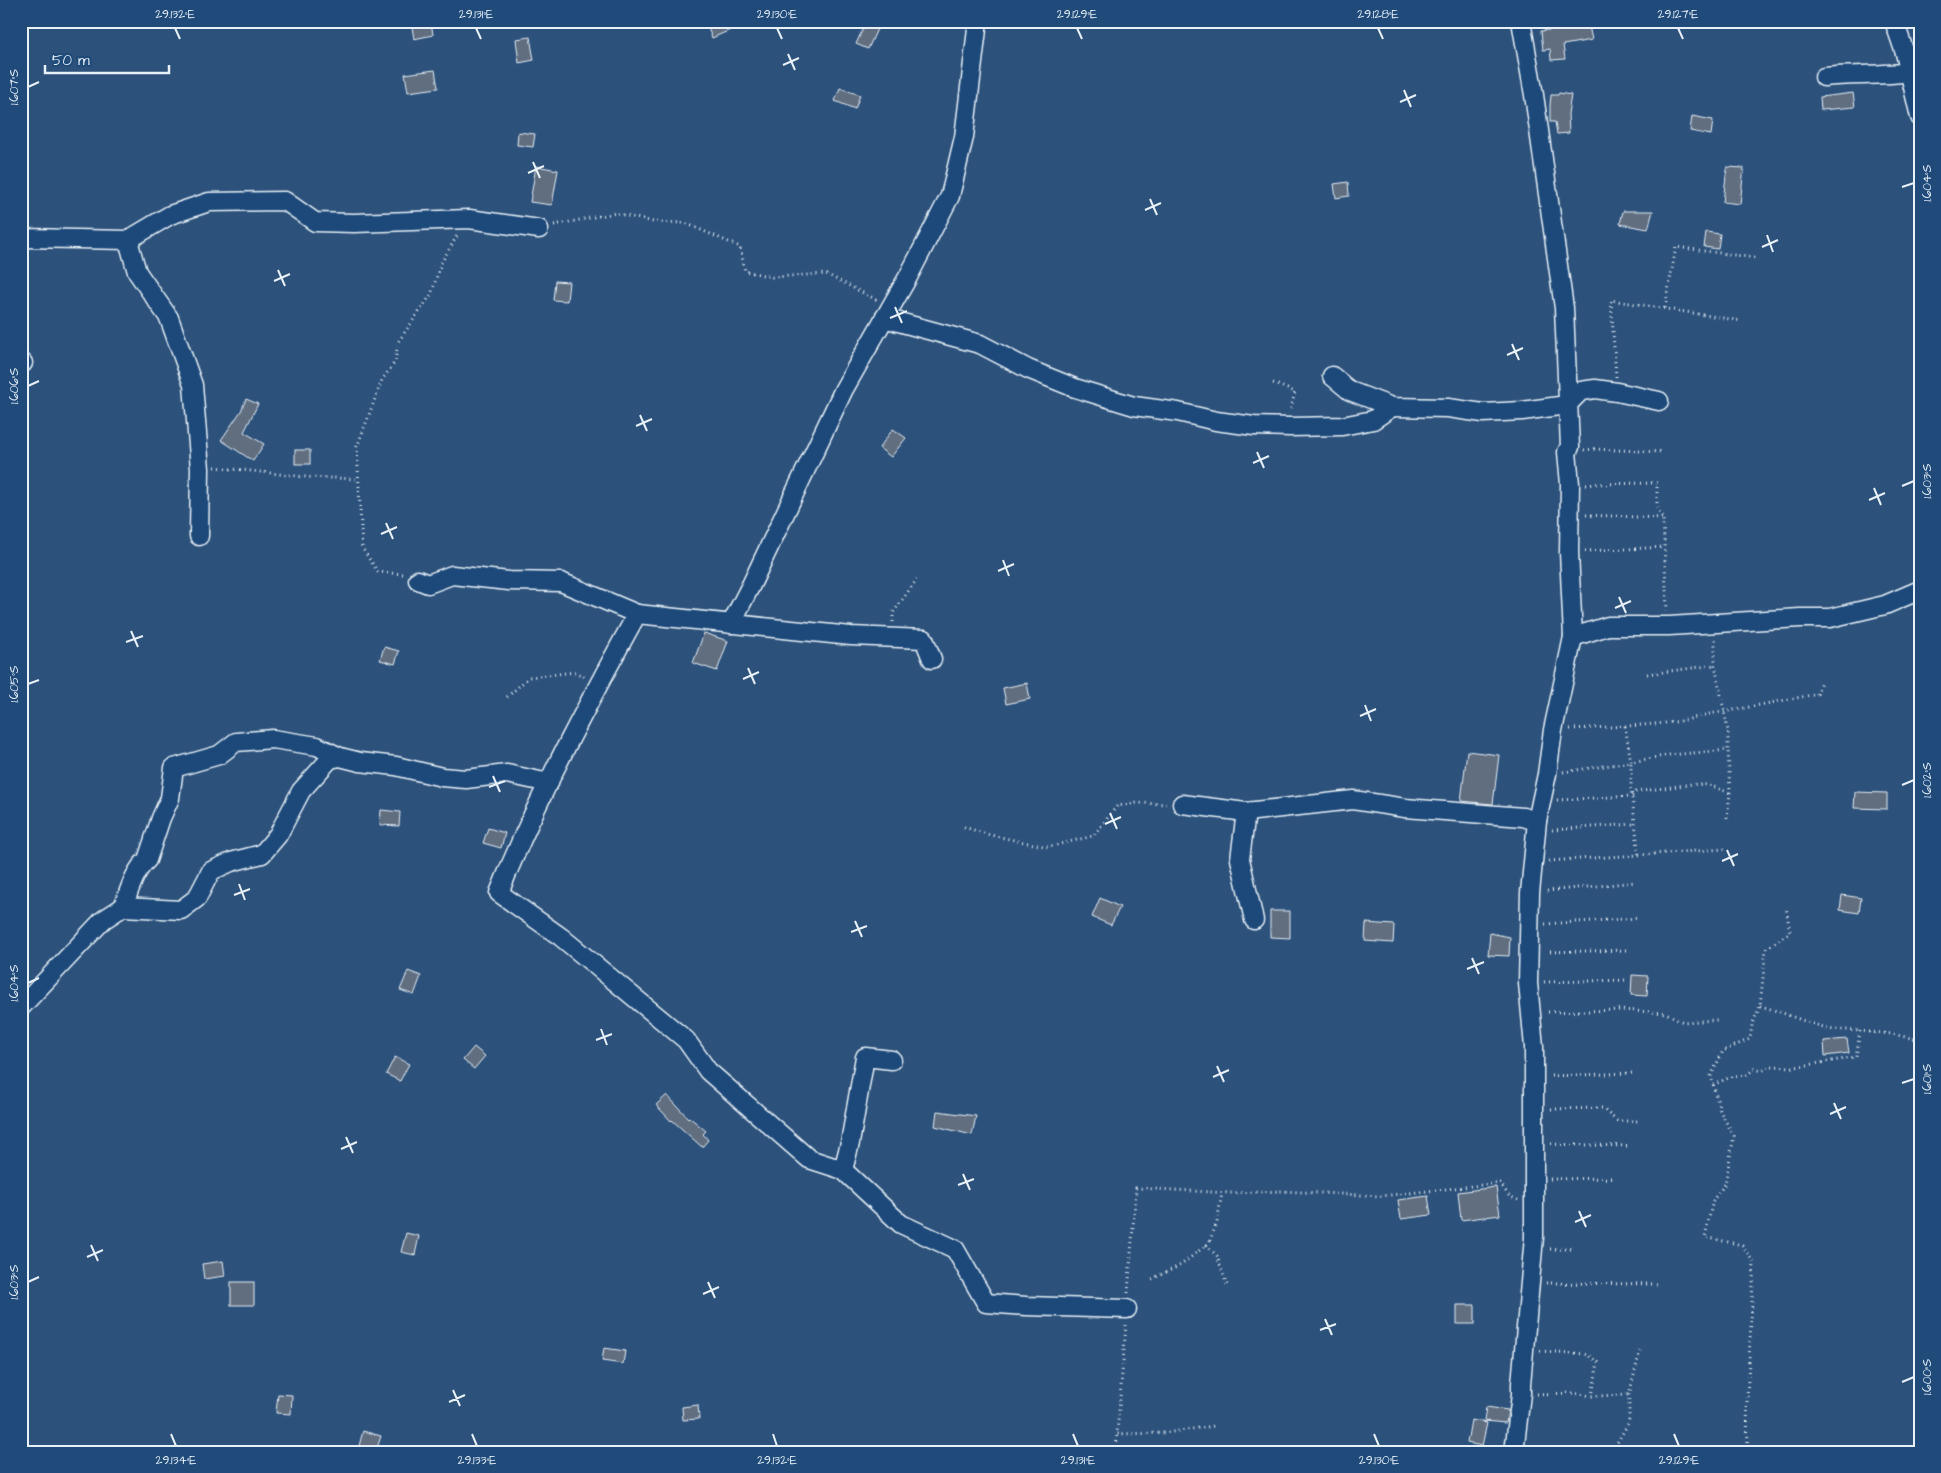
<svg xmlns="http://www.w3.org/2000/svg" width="1941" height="1473" viewBox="0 0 1941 1473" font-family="'Architects Daughter',sans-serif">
  <rect width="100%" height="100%" fill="#2c517b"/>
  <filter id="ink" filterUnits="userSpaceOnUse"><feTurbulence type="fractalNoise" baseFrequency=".02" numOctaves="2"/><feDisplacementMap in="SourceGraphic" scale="10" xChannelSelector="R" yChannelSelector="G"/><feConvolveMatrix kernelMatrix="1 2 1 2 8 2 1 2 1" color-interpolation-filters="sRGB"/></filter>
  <g filter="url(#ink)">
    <g fill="#616e80" stroke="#e8f1f8">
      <path d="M411,21H431L433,35L414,39Z"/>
      <path d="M705,21H751L712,38Z"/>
      <path d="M1569,21H1588L1592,40L1563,45L1565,59L1551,60L1550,49L1543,50L1541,31L1570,27Z"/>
      <path d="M865,24L877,29L868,49L856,44Z"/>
      <path d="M530,37L534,60L519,63L516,39Z"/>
      <path d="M435,70L438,88L408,92L405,74Z"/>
      <path d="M840,88L860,95L855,109L835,101Z"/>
      <path d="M1559,93L1571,95L1568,114L1569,133L1557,134L1555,122H1550V105L1551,95H1558Z"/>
      <path d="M1853,93L1855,107L1821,110L1820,97Z"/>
      <path d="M1692,116L1713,120L1711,135L1690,131Z"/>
      <path d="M518,132L535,134L533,147L517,145Z"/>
      <path d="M536,166L558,170L552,205L530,202Z"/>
      <path d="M1727,167L1744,168L1740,204L1723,202Z"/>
      <path d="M1348,182L1349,196L1336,198L1334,184Z"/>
      <path d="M1623,211H1653L1648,229L1620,224Z"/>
      <path d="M1706,232L1720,234L1718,249L1704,247Z"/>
      <path d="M555,281L569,282L567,301L553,300Z"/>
      <path d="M246,399L258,404L244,432L264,444L253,461L221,440L241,411Z"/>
      <path d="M893,429L906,438L891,457L879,448Z"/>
      <rect x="295" y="450" width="15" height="14"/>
      <path d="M704,633L728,641L717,671L693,663Z"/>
      <path d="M384,647L399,651L395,664L380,660Z"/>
      <path d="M1027,683L1030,699L1006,704L1003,688Z"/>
      <path d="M1467,751L1499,755L1493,804L1461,801Z"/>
      <path d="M1855,792L1887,793V809L1854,808Z"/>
      <path d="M381,810L400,812L399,826L380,825Z"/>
      <path d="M488,828L505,833L501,848L483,843Z"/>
      <path d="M1842,895L1861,898L1859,913L1840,910Z"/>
      <path d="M1100,898L1120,907L1111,925L1092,917Z"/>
      <path d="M1270,911H1290V938L1270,937Z"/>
      <path d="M1366,923L1394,925L1393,943L1365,941Z"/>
      <path d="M1490,933L1510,937L1509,956L1488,955Z"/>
      <path d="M408,971L421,976L414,995L400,990Z"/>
      <path d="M1632,975L1648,976L1647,996L1631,995Z"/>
      <path d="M1847,1039L1849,1053L1825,1056L1824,1041Z"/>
      <path d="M474,1047L485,1056L474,1069L463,1060Z"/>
      <path d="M395,1057L409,1064L400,1081L386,1074Z"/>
      <path d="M667,1095L688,1118L689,1117L706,1131L703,1134L708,1140L702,1147L672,1120L671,1121L656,1105Z"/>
      <path d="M937,1111L976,1116L972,1135L935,1126Z"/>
      <path d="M1496,1187L1500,1215L1461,1220L1458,1192Z"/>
      <path d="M1428,1196L1431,1215L1401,1219L1398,1200Z"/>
      <path d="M406,1233L419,1236L415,1255L401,1252Z"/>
      <path d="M223,1261L225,1276L204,1279L202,1264Z"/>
      <rect x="231" y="1282" width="23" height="23"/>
      <rect x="1457" y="1305" width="18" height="19"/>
      <path d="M604,1348L625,1351L623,1364L602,1361Z"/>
      <path d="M278,1394L292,1395L291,1414L276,1413Z"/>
      <path d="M698,1405L699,1419L683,1420L682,1407Z"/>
      <path d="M1486,1407L1508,1410L1506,1423L1484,1421Z"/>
      <path d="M1471,1420L1487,1423L1482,1446L1467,1443Z"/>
      <path d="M363,1431L381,1436L376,1451L359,1446Z"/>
    </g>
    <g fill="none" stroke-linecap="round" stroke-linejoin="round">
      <g stroke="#e8f1f8" stroke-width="21">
        <g id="street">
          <path d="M1894,21L1905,53L1920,117"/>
          <path d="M1824,77C1853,74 1881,76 1910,72"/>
          <path d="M21,236L25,238L128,240L170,215L209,202L285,201L315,222L354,223L469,219L539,229"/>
          <path d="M128,240L137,272L169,318L193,385L200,469L199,536"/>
          <path d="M884,318L980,344L1028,369L1075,388L1134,406L1178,412L1216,421L1254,426L1290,427L1342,426L1373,420L1392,407"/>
          <path d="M21,363H23"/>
          <path d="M1332,376L1350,391L1392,407L1448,408L1483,413L1522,411L1567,405L1581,391L1595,389L1617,392L1659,401"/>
          <path d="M418,580L428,584L452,575L509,581L561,582L637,614"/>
          <path d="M731,624L752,583L844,389L908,277L950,196L964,137L978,21"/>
          <path d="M1573,637L1608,626H1669L1800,618H1830L1885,605L1920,590"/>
          <path d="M932,659L924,639L851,636L637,614C587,705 538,796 499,893L561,937L686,1040L708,1071L809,1159L843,1170L901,1224L955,1249L986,1303L1026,1306L1127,1309"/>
          <path d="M1182,804L1246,812L1353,800L1405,808L1523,817L1537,821"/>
          <path d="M1246,812L1240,859L1254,920"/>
          <path d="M123,907C129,892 134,871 147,860L161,818L170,798L174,768L219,755L236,742L273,739L317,746L340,757"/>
          <path d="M21,1007L103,920L123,907L181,910L197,898L211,871L231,862L262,854L278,835L301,791L330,759L340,757L360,762L396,766L442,777L466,779L507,774L549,783"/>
          <path d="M843,1170L850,1143L865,1057L892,1060"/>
          <path d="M1514,1452L1521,1394V1384L1534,1237V1047L1528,983L1530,893L1537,821L1547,774L1553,730L1573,637L1569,552L1570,484L1567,452L1570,447L1564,308L1534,95L1521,21"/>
        </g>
      </g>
      <g stroke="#e8f1f8" stroke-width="3" stroke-dasharray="1 4" stroke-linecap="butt">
        <path d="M554,225L615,213L653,222L685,223L740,247L745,271L772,277L826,274L877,300"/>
        <path d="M1665,308L1676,247L1756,258"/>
        <path d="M1616,377L1611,300L1742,321"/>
        <path d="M1273,383L1295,392L1290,412"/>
        <path d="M1584,450L1594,449L1663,452"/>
        <path d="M215,467L306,477L359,479"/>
        <path d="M1586,484L1657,483V508L1663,518L1667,611"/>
        <path d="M1586,515L1662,518"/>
        <path d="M1585,551L1665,547"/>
        <path d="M403,574L378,572L362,548L357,447L382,380L395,362L398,342L431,295L441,263L457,236"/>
        <path d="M893,622V613L917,579"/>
        <path d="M1647,674L1715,665"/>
        <path d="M507,697L529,677L575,672L585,677"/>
        <path d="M1625,726L1631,762L1669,755L1728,750V731L1715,665V639"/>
        <path d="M1570,729C1605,727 1640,726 1674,722C1691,720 1706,713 1723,712L1817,694L1821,681"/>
        <path d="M1563,772L1631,762V789L1639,856"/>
        <path d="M1557,800L1632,796L1636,792L1692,784L1709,785L1730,793"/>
        <path d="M1727,818L1730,793L1728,750"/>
        <path d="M964,827L990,835L1048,847L1093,836L1117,806L1137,803L1166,804"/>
        <path d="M1552,830L1634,824"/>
        <path d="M1549,861L1725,849"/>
        <path d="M1547,891L1636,882"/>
        <path d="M1545,924L1639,918"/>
        <path d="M1545,952L1630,950"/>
        <path d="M1544,982L1628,980"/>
        <path d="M1760,1006C1784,1012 1805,1023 1828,1028C1838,1030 1849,1030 1860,1031"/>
        <path d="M1548,1012L1621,1010L1666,1013L1683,1022L1717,1020"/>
        <path d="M1551,1076L1632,1073"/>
        <path d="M1713,1085L1733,1076L1747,1075L1754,1069L1762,1071L1770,1066L1795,1067L1856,1057L1860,1031L1892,1034L1920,1040"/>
        <path d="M1551,1109L1602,1108L1617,1121H1640"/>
        <path d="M1551,1144L1630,1146"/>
        <path d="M1550,1179L1615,1178"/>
        <path d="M1206,1245L1217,1256L1228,1288"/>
        <path d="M1550,1249H1574"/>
        <path d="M1152,1279L1181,1265L1209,1243L1217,1222L1222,1193"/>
        <path d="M1546,1283L1657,1284"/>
        <path d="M1128,1293L1136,1188L1231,1193L1282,1191L1382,1196L1500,1183L1509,1196L1518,1200"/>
        <path d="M1126,1325L1117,1434L1165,1433L1214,1426"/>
        <path d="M1540,1351L1586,1354L1598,1362L1592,1396"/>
        <path d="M1537,1394L1572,1393L1592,1396L1629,1395"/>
        <path d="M1116,1452L1117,1434"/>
        <path d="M1616,1452L1617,1443L1629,1422V1395L1641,1347"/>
        <path d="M1748,1452L1747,1399L1754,1263L1742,1245L1705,1237L1713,1200L1725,1184L1734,1136L1720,1111L1711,1076L1723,1051L1750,1039L1752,1025L1760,1006L1766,949L1790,932L1786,907"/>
      </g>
      <use href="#street" stroke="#1f4a7a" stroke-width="18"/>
    </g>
  </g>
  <path fill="none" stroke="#e8f1f8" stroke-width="2" d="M175,28L180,39M476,28L481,39M777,28L782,39M1077,28L1082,39M1378,28L1383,39M1678,28L1683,39M788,54L795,70M783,65L799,58M28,87L39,82M1404,90L1411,107M1400,102L1416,95M533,162L540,178M528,173L544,166M1902,187L1914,183M1150,199L1157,215M1145,210L1161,203M1767,235L1773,252M1762,247L1778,240M278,270L285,286M274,281L290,274M895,307L902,323M890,318L907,311M1512,344L1519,360M1507,355L1523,348M28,386L39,381M640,415L647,431M636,426L652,419M1257,452L1264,468M1253,463L1269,456M1902,486L1914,481M1874,488L1881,505M1869,500L1885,493M386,523L393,539M381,534L397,527M1003,560L1009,576M998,571L1014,564M1619,597L1626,613M1615,608L1631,601M131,631L138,647M126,642L143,636M748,668L755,684M743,679L759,672M28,684L39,680M1365,705L1371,721M1360,716L1376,709M493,776L500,792M1902,785L1914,780M489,787L505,781M1110,813L1117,829M1105,824L1121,817M1727,850L1734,866M1722,861L1738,854M239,884L245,900M234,895L250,889M855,921L862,937M851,932L867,926M1472,958L1479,974M1467,969L1484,962M28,983L39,978M601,1029L607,1045M596,1040L612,1034M1217,1066L1224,1082M1213,1077L1229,1070M1902,1083L1914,1079M1834,1103L1841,1119M1830,1114L1846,1107M346,1137L353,1153M341,1149L357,1142M963,1174L970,1190M958,1185L974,1179M1579,1211L1586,1227M1575,1222L1591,1215M91,1245L98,1261M87,1257L103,1250M28,1282L39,1277M708,1282L715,1298M703,1294L719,1287M1325,1319L1332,1335M1320,1330L1336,1324M1902,1382L1914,1377M453,1390L460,1406M449,1402L465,1395M171,1434L176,1446M472,1434L477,1446M773,1434L777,1446M1073,1434L1078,1446M1374,1434L1379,1446M1674,1434L1679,1446"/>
  <rect width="1941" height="1473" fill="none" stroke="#1f4a7a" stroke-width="55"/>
  <path d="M45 65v8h124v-8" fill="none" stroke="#e8f1f8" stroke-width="2.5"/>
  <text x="52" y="65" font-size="15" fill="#e8f1f8" stroke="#1f4a7a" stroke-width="4" paint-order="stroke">50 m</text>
  <rect x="28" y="28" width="1886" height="1418" fill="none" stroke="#e8f1f8" stroke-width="2"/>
  <g font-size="12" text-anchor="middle" fill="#e8f1f8">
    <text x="175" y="18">29.132°E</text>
    <text x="476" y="18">29.131°E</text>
    <text x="777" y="18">29.130°E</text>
    <text x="1077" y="18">29.129°E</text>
    <text x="1378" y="18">29.128°E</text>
    <text x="1678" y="18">29.127°E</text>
    <text transform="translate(14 87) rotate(-90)" y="4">1.607°S</text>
    <text transform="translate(1927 183) rotate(-90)" y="4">1.604°S</text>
    <text transform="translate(14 386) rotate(-90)" y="4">1.606°S</text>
    <text transform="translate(1927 481) rotate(-90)" y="4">1.603°S</text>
    <text transform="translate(14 684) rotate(-90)" y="4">1.605°S</text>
    <text transform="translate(1927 780) rotate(-90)" y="4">1.602°S</text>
    <text transform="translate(14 983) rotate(-90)" y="4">1.604°S</text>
    <text transform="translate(1927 1079) rotate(-90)" y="4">1.601°S</text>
    <text transform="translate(14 1282) rotate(-90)" y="4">1.603°S</text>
    <text transform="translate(1927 1377) rotate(-90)" y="4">1.600°S</text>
    <text x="176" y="1464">29.134°E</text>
    <text x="477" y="1464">29.133°E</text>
    <text x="777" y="1464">29.132°E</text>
    <text x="1078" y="1464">29.131°E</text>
    <text x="1379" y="1464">29.130°E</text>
    <text x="1679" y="1464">29.129°E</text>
  </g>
</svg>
